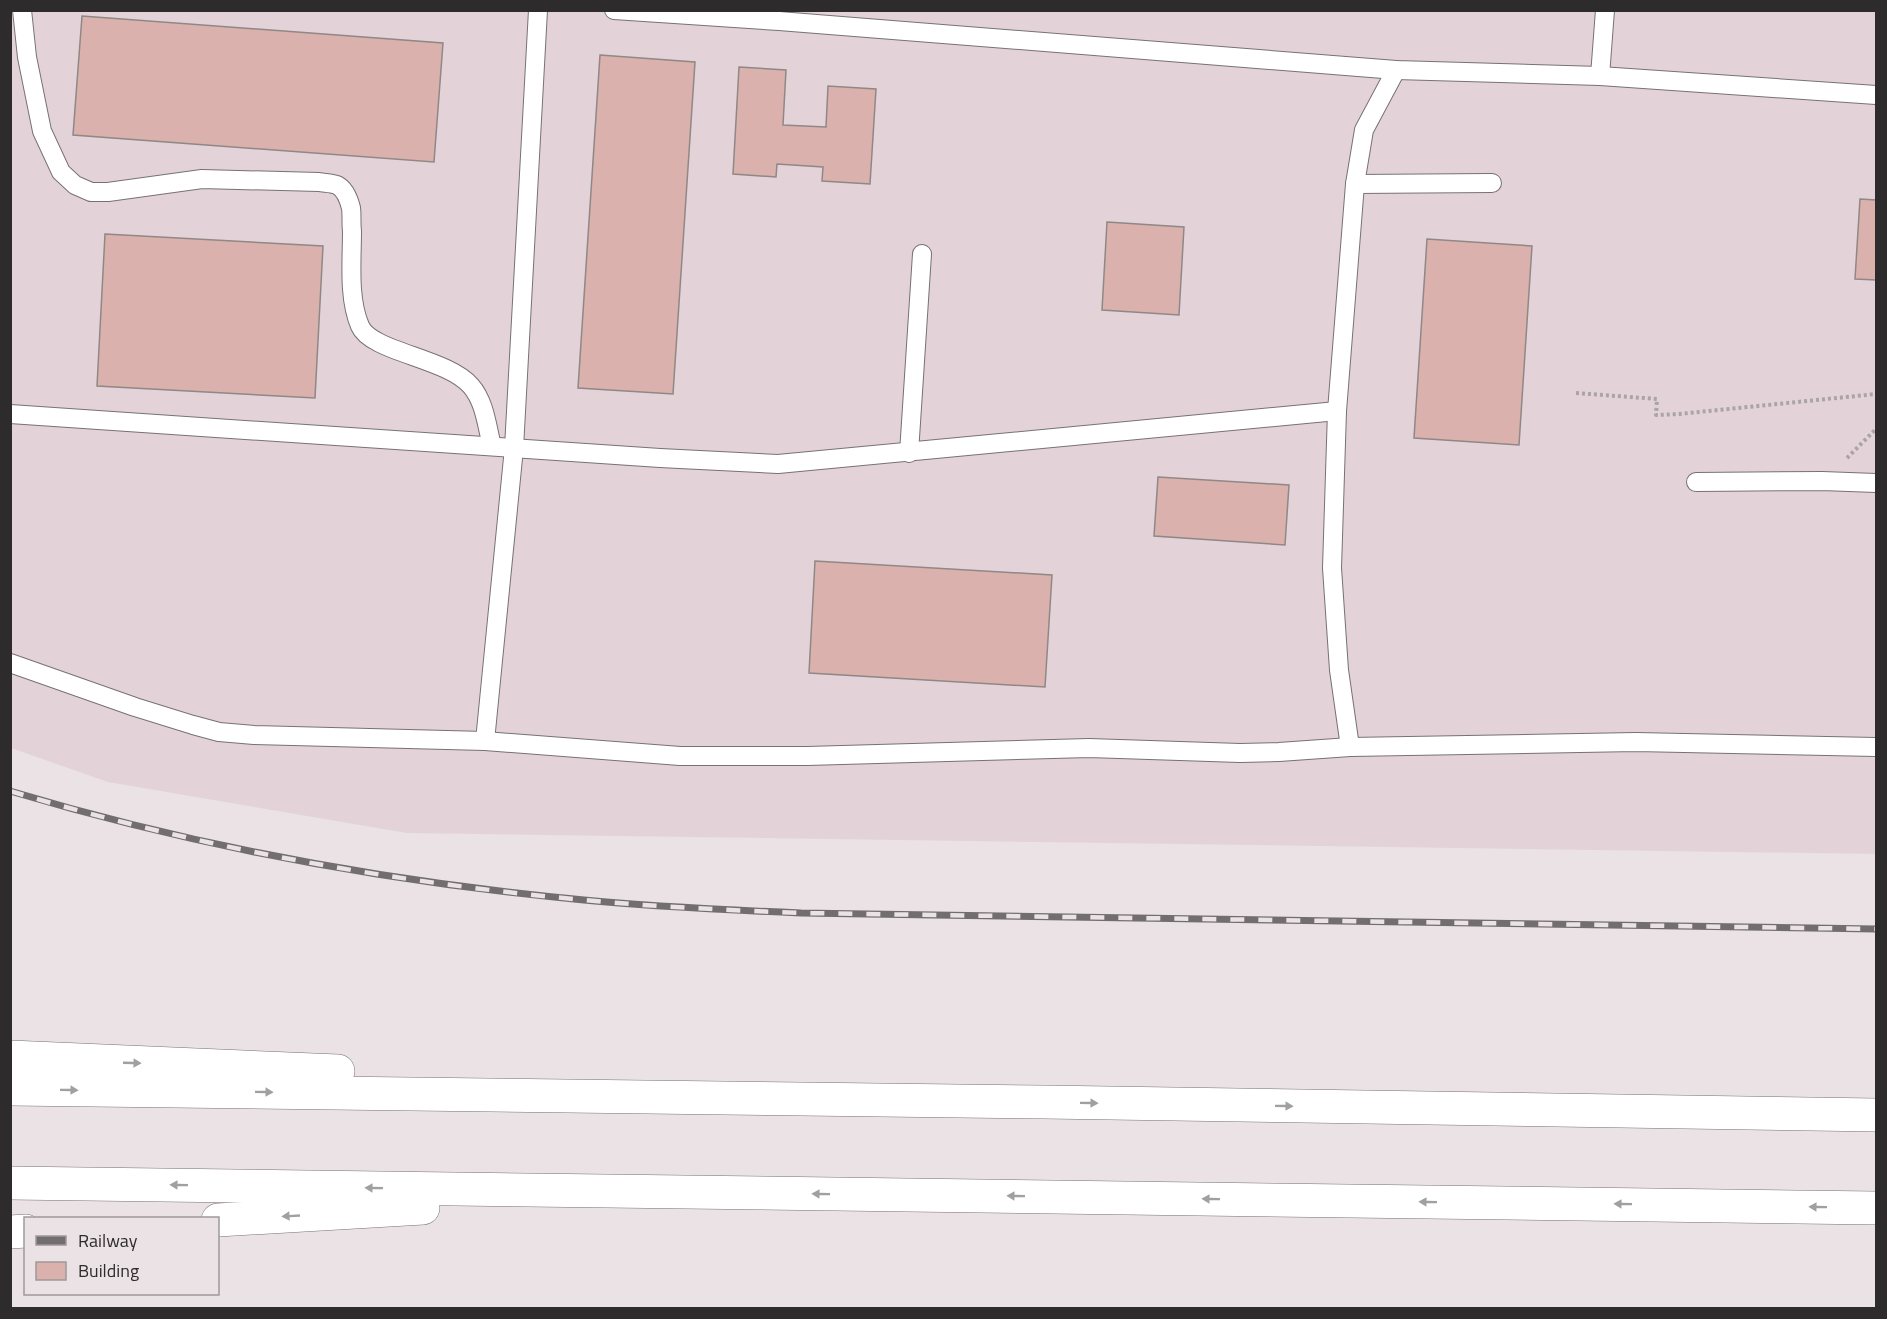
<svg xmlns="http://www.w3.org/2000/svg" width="1887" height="1319" viewBox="0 0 1887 1319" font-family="'Titillium Web',sans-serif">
  <rect width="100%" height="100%" fill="#eae2e4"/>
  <path fill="#e3d3d8" d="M11,11H1876V854L407,833L108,782L11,748Z"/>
  <g fill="#dab1ac" stroke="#8f8887" stroke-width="1.5">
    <path d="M82,16L443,43L434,162L73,135Z"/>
    <path d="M600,55L695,62L673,394L578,388Z"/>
    <path d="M739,67L786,70L783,125L826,127L828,86L876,89L870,184L822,181L823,167L777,164L776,177L733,174Z"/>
    <path d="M1860,199L1876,200V280L1855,279Z"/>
    <path d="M1107,222L1184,227L1179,315L1102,310Z"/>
    <path d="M105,234L323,246L315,398L97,386Z"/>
    <path d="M1427,239L1532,246L1519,445L1414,438Z"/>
    <path d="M1158,477L1289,485L1285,545L1154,536Z"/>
    <path d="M815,561L1052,575L1045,687L809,673Z"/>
  </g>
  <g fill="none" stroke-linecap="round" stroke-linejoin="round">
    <g stroke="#787173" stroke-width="20">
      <g id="lane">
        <path d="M22,10L27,57L42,131L61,172L75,185L91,192H108L202,179L319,182C324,183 332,183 337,185C345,189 349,200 351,208C352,215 351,224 352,231C352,261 348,298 360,326C371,352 447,358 471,386C485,402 487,427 492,446"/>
        <path d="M614,10L779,21L1396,70L1600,76L1876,95"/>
        <path d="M1396,70L1364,130L1355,184L1337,411L1332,568L1339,670L1350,747L1636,742L1876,747"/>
        <path d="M1600,76L1605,10"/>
        <path d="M1355,184L1492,183"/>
        <path d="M10,414L660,458L778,464L1337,411"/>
        <path d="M909,453L922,254"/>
        <path d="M1696,482L1822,481L1876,483"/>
        <path d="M10,663L135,707L193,725L219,732L254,735L485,741L680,756H807L1089,748L1240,753L1279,752L1350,747"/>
        <path d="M485,741L514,448L538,10"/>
      </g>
    </g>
    <g stroke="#787173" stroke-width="34">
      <g id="highway">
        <path d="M10,1057L338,1071"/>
        <path d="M10,1089L1045,1102L1876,1115"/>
        <path d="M10,1183L1876,1208"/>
        <path d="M218,1220L423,1208"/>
        <path d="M10,1232L26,1231"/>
      </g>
    </g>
    <g stroke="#aaa4a5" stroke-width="4" stroke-dasharray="3 3" stroke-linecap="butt">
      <path d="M1576,393L1657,399L1656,415L1679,414L1876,394"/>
      <path d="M1847,458L1876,429"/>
    </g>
    <use href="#lane" stroke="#fff" stroke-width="18"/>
    <use href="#highway" stroke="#fff" stroke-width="33"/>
    <g stroke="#726e6f" stroke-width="7">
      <path id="rail" d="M10,791C197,847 389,882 584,900C656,907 728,910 801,913L1876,929"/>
    </g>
    <use href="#rail" stroke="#eae2e4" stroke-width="4.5" stroke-dasharray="14" stroke-linecap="butt"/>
  </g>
  <defs><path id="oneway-solid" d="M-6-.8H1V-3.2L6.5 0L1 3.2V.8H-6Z" transform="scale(1.5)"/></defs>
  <g fill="#a1a0a0">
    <use href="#oneway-solid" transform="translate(132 1063) rotate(2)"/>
    <use href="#oneway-solid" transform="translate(69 1090) rotate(1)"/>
    <use href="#oneway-solid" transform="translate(264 1092) rotate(1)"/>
    <use href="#oneway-solid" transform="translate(1089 1103) rotate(1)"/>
    <use href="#oneway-solid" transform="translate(1284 1106) rotate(1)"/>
    <use href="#oneway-solid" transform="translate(179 1185) rotate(-179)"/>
    <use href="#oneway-solid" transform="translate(374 1188) rotate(-179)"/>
    <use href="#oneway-solid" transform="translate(821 1194) rotate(-179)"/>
    <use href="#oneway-solid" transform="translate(1016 1196) rotate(-179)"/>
    <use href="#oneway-solid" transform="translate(1211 1199) rotate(-179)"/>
    <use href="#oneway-solid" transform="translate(1428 1202) rotate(-179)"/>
    <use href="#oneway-solid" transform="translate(1623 1204) rotate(-179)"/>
    <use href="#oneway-solid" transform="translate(1818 1207) rotate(-179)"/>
    <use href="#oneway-solid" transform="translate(291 1216) rotate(177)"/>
  </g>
  <rect width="1887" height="1319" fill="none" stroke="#2e2b2c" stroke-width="24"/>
  <rect x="24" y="1217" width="195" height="78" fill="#eae2e4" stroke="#9f999a" stroke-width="1.5"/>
  <rect x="36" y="1236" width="30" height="9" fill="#726e6f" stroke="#9f999a" stroke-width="1.5"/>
  <text x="78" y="1247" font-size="18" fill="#2e2b2c">Railway</text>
  <rect x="36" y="1262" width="30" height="18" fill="#dab1ac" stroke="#9f999a" stroke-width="1.5"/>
  <text x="78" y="1277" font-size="18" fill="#2e2b2c">Building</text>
</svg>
